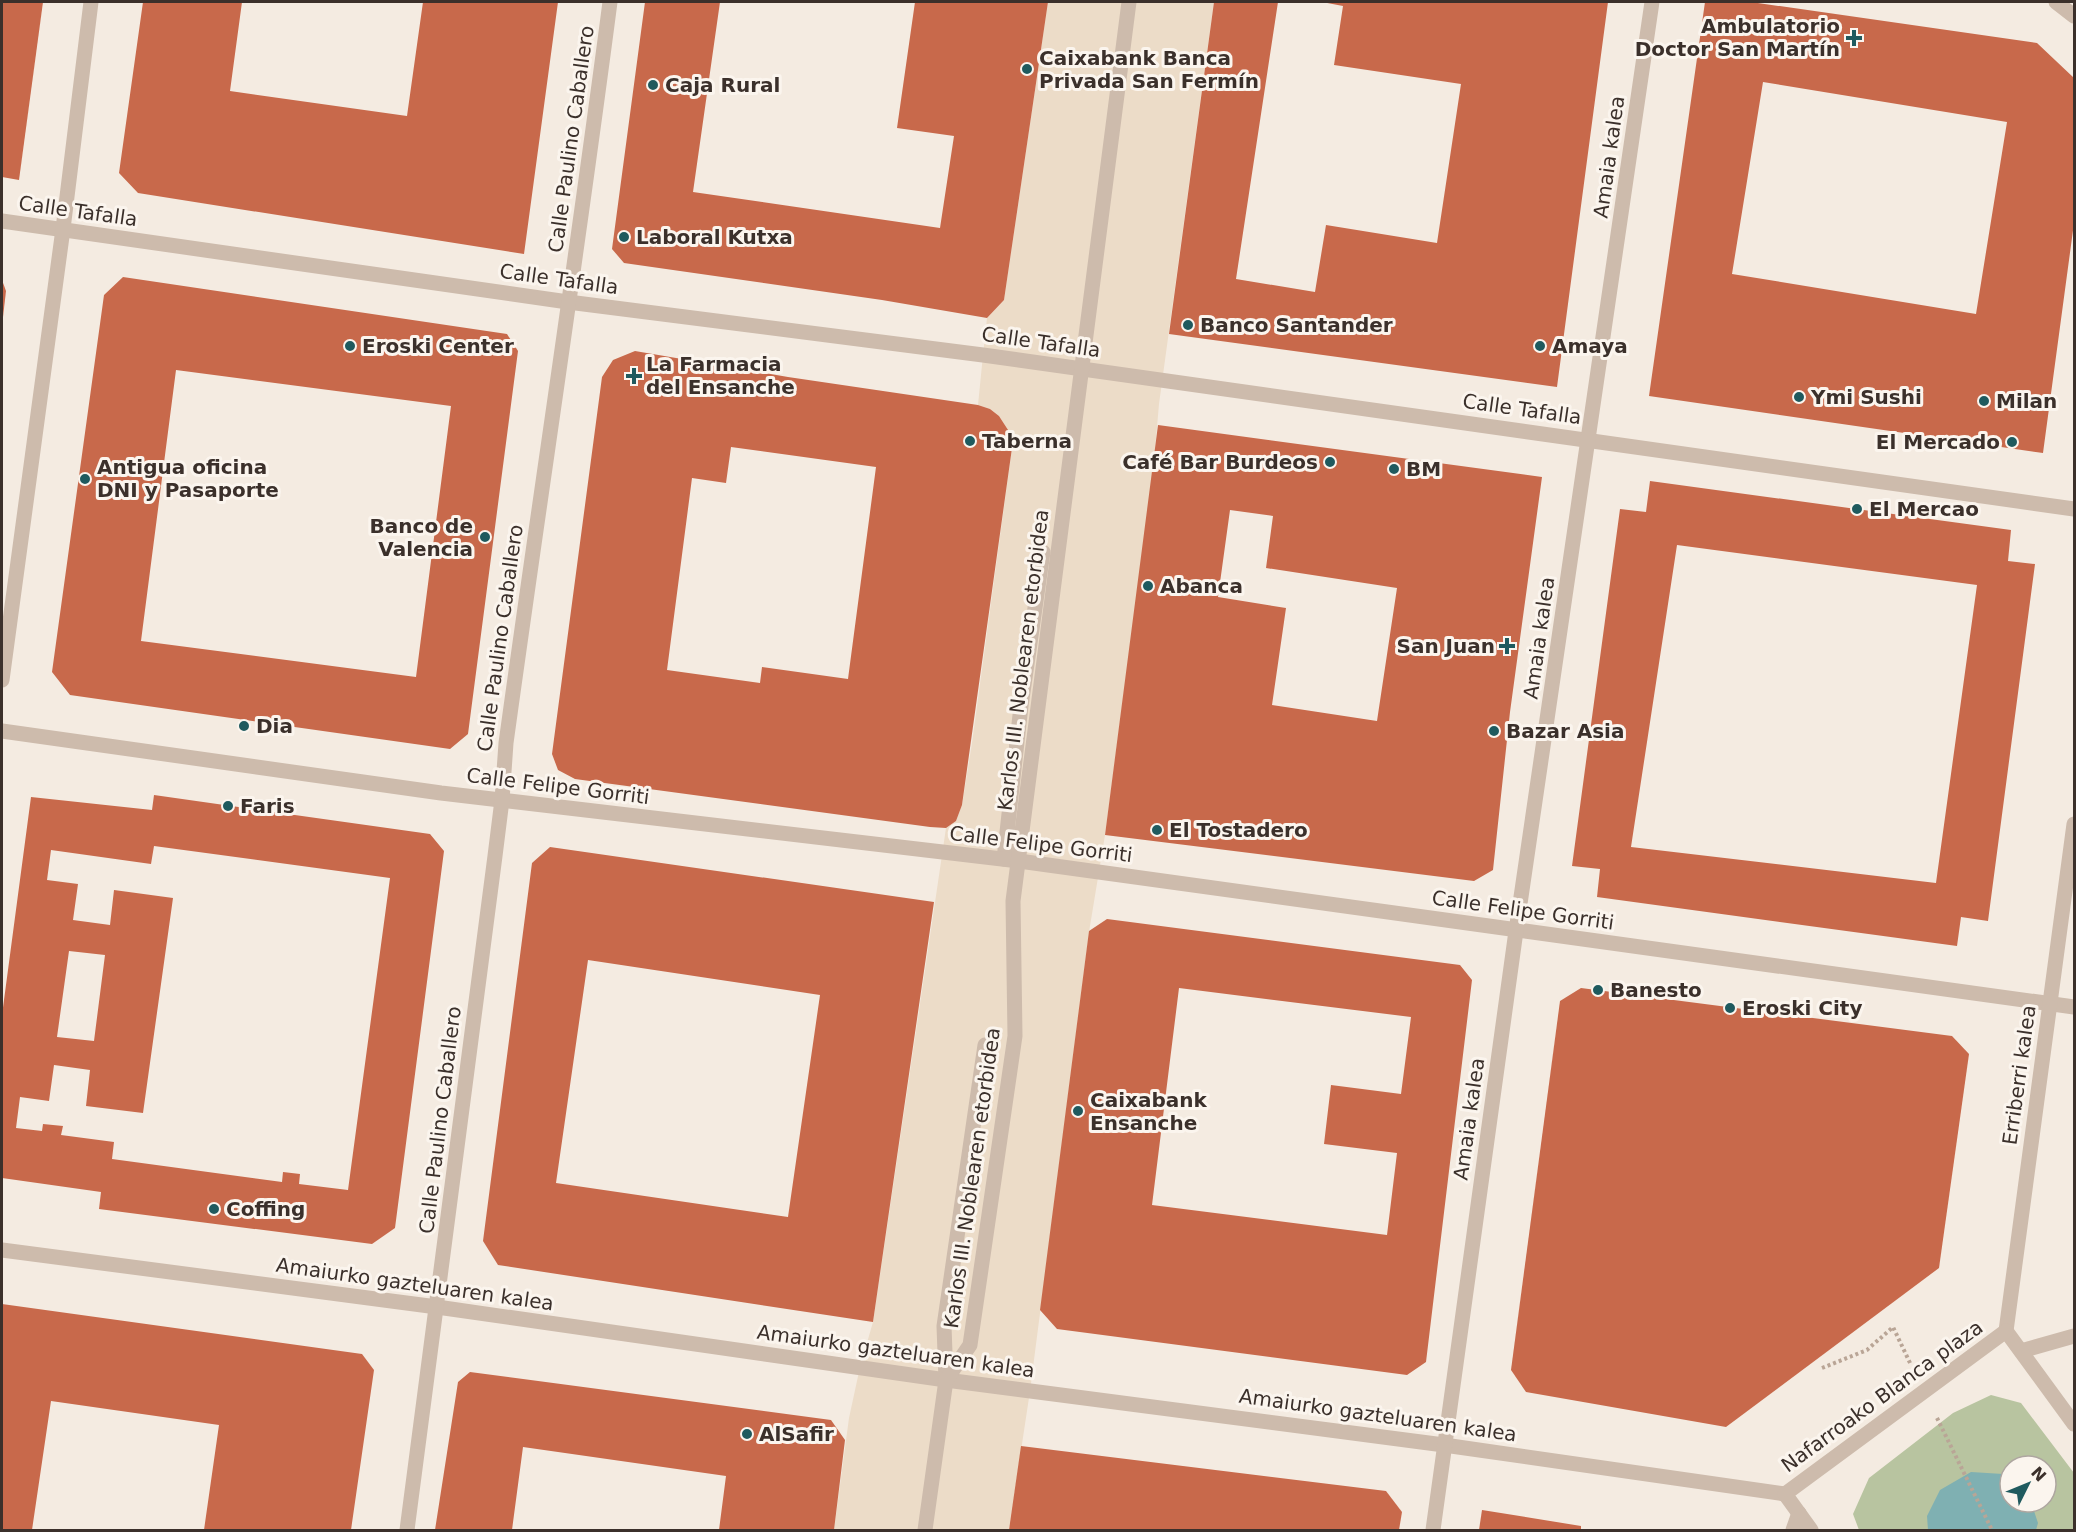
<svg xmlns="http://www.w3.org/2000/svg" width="2076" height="1532" viewBox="0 0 2076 1532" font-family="'DejaVu Sans',sans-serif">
  <rect width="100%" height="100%" fill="#f4ebe1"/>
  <path fill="#b8c4a0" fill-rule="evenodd" d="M1991,1395L2021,1403L2074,1473V1530H1859L1853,1514L1869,1478L1953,1413ZM2010,1466H2046V1502H2010Z"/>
  <path fill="#ecdcc8" d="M1048,2H1214L1159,404L1153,473L1105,835L1089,932L1030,1391L1009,1530H834L849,1418L860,1367L873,1322L946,828L956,821L962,805L972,743L1012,448L1010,433L999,416L990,409L978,405L983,355L987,318L1004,300Z"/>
  <path fill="#7fb0b2" d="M1971,1472L2003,1474L2010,1480V1502H2031L2038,1523L2036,1530H1928L1927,1516L1940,1490Z"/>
  <g fill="#c8694b" fill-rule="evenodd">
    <path d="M2,2H43L19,180L2,177Z"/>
    <path d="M143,2H242L230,91L407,116L423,2H558L524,254L138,193L119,173Z"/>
    <path d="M645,2H720L693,192L940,228L954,136L897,128L915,2H1048L1004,300L987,318L882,300L624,263L612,249Z"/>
    <path d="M1214,2H1278L1236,279L1315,292L1326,225L1437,243L1461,84L1334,65L1343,6L1322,2H1608L1557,387L1169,334Z"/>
    <path d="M1705,2H1751L2037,43L2074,78V223L2043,453L1649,396ZM1763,82L2007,122L1976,314L1732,274Z"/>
    <path d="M123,277L507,334L518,351L468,734L450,749L70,695L52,672L104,295ZM176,370L451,406L416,677L141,641Z"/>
    <path d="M2,280L6,291L3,317H2Z"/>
    <path d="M635,351L788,377L978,405L990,409L999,416L1010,433L1012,448L962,805L956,821L946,828L930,827L575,779L558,770L552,754L602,377L613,360ZM731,447L876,467L848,679L762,667L760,683L667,670L692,478L726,483Z"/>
    <path d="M1158,425L1542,477L1510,712L1493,870L1474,881L1105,835ZM1230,510L1273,516L1266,568L1397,588L1377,721L1272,705L1286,608L1218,597Z"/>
    <path d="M1650,481L2011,530L2008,561L2035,564L1988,921L1961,917L1957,946L1597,897L1600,869L1572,866L1620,509L1646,512ZM1677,545L1977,585L1936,883L1631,847Z"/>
    <path d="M154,795L430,834L444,851L395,1228L372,1244L99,1209L101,1192L2,1178V1015L31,797L152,810ZM154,846L390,878L348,1190L299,1184L300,1174L283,1172L282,1182L112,1159L114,1142L61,1135L63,1126L43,1124L42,1131L16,1128L20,1097L49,1101L54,1065L90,1070L86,1106L143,1113L173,898L114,890L110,925L73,920L78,884L47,880L51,850L151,864ZM69,951L105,955L94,1041L57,1037Z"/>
    <path d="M550,847L934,902L873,1322L498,1265L483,1241L532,863ZM588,960L820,995L788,1217L556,1183Z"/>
    <path d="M1107,919L1460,965L1472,980L1426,1362L1407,1375L1057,1329L1040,1310L1089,931ZM1179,988L1411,1017L1401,1094L1331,1085L1324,1144L1397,1153L1387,1235L1152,1205Z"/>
    <path d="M1581,988L1952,1036L1969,1054L1939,1268L1726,1427L1526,1392L1511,1370L1560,1001Z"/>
    <path d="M2,1304L362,1354L374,1370L351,1530H204L219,1425L51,1401L32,1530H2Z"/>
    <path d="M470,1372L831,1420L845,1440L834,1530H719L726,1476L523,1447L512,1530H435L458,1382Z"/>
    <path d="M1021,1446L1386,1491L1402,1512L1399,1530H1009Z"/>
    <path d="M1482,1510L1581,1526V1530H1479Z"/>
  </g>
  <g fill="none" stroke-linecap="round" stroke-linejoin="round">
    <g stroke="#b9a596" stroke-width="4" stroke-dasharray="3 3" stroke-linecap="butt">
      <path d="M1822,1368L1867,1350L1893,1327L1911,1365"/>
      <path d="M1937,1418L1992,1530"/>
    </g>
    <g stroke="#cdbbac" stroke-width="15">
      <path d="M2056,2L2074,16"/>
      <path d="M1004,859L1021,706L1043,552"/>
      <path d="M2021,1351L2074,1336"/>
      <path d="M946,1380L944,1326L985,1045"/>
      <path d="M1793,1530L1799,1513"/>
    </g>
    <g stroke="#cdbbac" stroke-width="15">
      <path d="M2,221L568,302L983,355L2074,509"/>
      <path d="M2,680L63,229L91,2"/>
      <path d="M2,731L441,793L1019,861L2074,1007"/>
      <path d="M2,1250L437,1307L946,1380L1444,1445L1785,1494"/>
      <path d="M2006,1331L2074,824"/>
      <path d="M2006,1331L2074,1424"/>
      <path d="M407,1530L495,856L502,800L506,743C540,496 578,249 610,2"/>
      <path d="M925,1530L946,1380L970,1345L1015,1036L1013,901L1129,2"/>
      <path d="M1433,1530L1516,931L1652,2"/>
      <path d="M1811,1530L1785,1494L2006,1331"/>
    </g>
  </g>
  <g fill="#1f5a5e" stroke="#fbf5ee" stroke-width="2">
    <path d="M1851 29h6v6h6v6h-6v6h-6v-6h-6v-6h6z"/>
    <circle cx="1027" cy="69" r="6"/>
    <circle cx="653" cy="85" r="6"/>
    <circle cx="624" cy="237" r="6"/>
    <circle cx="1188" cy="325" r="6"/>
    <circle cx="350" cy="346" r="6"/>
    <circle cx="1540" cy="346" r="6"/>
    <path d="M631 367h6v6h6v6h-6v6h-6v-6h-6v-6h6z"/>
    <circle cx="1799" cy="397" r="6"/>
    <circle cx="1984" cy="401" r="6"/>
    <circle cx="970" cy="441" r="6"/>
    <circle cx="2012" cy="442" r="6"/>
    <circle cx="1330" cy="462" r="6"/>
    <circle cx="1394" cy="469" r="6"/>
    <circle cx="85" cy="479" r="6"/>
    <circle cx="1857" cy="509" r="6"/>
    <circle cx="485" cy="537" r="6"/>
    <circle cx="1148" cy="586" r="6"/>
    <path d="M1504 637h6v6h6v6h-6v6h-6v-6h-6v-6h6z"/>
    <circle cx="244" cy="726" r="6"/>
    <circle cx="1494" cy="731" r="6"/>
    <circle cx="228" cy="806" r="6"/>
    <circle cx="1157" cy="830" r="6"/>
    <circle cx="1598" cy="990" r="6"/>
    <circle cx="1730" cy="1008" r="6"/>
    <circle cx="1078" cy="1111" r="6"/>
    <circle cx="214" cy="1209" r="6"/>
    <circle cx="747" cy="1434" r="6"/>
  </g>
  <g text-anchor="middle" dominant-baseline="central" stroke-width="6" stroke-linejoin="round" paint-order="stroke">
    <g font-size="20" font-weight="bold" fill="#3b302b" stroke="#fbf5ee" text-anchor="start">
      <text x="1840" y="26" text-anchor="end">Ambulatorio<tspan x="1840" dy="23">Doctor San Martín</tspan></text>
      <text x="1039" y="58">Caixabank Banca<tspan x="1039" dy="23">Privada San Fermín</tspan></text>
      <text x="665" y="85">Caja Rural</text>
      <text x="636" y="237">Laboral Kutxa</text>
      <text x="1200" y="325">Banco Santander</text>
      <text x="362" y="346">Eroski Center</text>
      <text x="1552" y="346">Amaya</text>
      <text x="646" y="364">La Farmacia<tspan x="646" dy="23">del Ensanche</tspan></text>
      <text x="1811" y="397">Ymi Sushi</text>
      <text x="1996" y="401">Milan</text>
      <text x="982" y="441">Taberna</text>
      <text x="2000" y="442" text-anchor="end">El Mercado</text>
      <text x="1318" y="462" text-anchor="end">Café Bar Burdeos</text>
      <text x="97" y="467">Antigua oficina<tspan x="97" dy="23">DNI y Pasaporte</tspan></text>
      <text x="1406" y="469">BM</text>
      <text x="1869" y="509">El Mercao</text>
      <text x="473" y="526" text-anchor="end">Banco de<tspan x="473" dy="23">Valencia</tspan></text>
      <text x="1160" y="586">Abanca</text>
      <text x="1495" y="646" text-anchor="end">San Juan</text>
      <text x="256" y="726">Dia</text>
      <text x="1506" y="731">Bazar Asia</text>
      <text x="240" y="806">Faris</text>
      <text x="1169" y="830">El Tostadero</text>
      <text x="1610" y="990">Banesto</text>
      <text x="1742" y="1008">Eroski City</text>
      <text x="1090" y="1100">Caixabank<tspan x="1090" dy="23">Ensanche</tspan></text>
      <text x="226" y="1209">Coffing</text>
      <text x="759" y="1434">AlSafir</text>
    </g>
    <g font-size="20" fill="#3b302b" stroke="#fbf5ee">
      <text transform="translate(571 139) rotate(-82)">Calle Paulino Caballero</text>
      <text transform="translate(1609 157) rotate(-82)">Amaia kalea</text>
      <text transform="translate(78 211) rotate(8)">Calle Tafalla</text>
      <text transform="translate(559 279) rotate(8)">Calle Tafalla</text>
      <text transform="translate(1041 342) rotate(8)">Calle Tafalla</text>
      <text transform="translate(1522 409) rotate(8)">Calle Tafalla</text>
      <text transform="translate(500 638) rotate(-82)">Calle Paulino Caballero</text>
      <text transform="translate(1539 638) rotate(-82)">Amaia kalea</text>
      <text transform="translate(1023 660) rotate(-83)">Karlos III. Noblearen etorbidea</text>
      <text transform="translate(558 786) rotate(7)">Calle Felipe Gorriti</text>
      <text transform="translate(1041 844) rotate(7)">Calle Felipe Gorriti</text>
      <text transform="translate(1523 910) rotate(8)">Calle Felipe Gorriti</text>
      <text transform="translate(2019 1075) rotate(-82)">Erriberri kalea</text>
      <text transform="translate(1469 1119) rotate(-82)">Amaia kalea</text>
      <text transform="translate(440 1120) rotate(-83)">Calle Paulino Caballero</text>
      <text transform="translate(972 1178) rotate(-82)">Karlos III. Noblearen etorbidea</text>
      <text transform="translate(415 1284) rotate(8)">Amaiurko gazteluaren kalea</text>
      <text transform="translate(896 1351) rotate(8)">Amaiurko gazteluaren kalea</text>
      <text transform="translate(1882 1396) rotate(-36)">Nafarroako Blanca plaza</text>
      <text transform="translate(1378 1415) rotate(8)">Amaiurko gazteluaren kalea</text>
    </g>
  </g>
  <rect width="2076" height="1532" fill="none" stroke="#3b302b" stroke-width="6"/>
  <g transform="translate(2028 1484) rotate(47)"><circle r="28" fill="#fbf5ee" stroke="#aea6a0" stroke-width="1.5"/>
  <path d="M0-4.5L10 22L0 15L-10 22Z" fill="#1f5a5e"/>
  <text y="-9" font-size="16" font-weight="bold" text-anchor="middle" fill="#3b302b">N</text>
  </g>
</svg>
